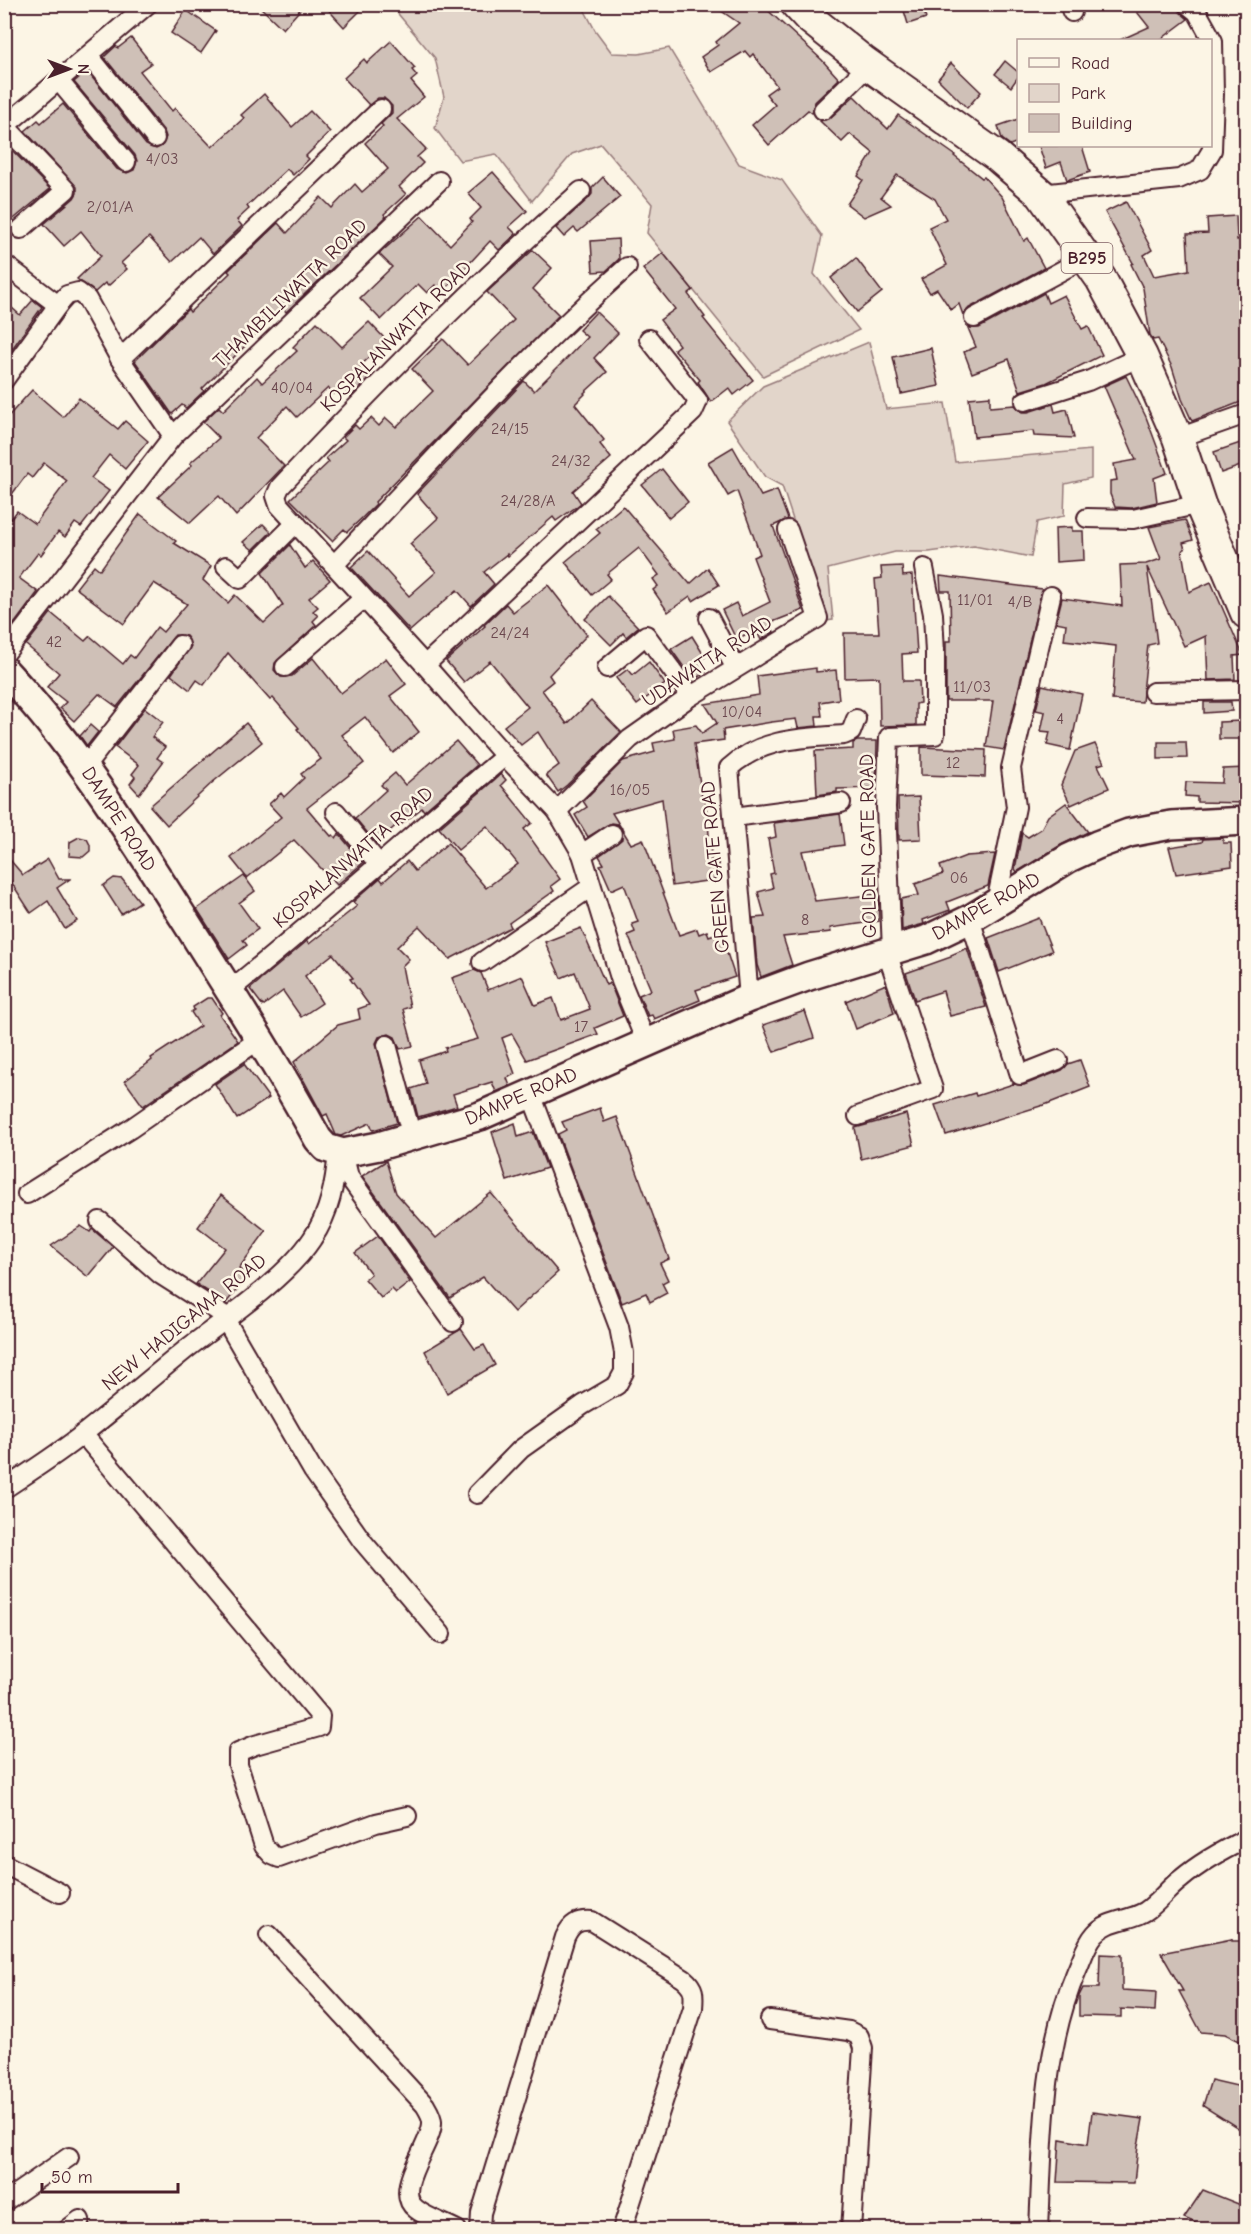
<svg xmlns="http://www.w3.org/2000/svg" width="1251" height="2234" viewBox="0 0 1251 2234" font-family="'Comic Neue',sans-serif">
  <rect width="100%" height="100%" fill="#fcf5e5"/>
  <filter id="ink" filterUnits="userSpaceOnUse"><feTurbulence type="fractalNoise" baseFrequency=".0167" numOctaves="2"/><feDisplacementMap in="SourceGraphic" scale="12" xChannelSelector="R" yChannelSelector="G"/><feConvolveMatrix kernelMatrix="1 2 1 2 8 2 1 2 1" color-interpolation-filters="sRGB"/></filter>
  <g filter="url(#ink)">
    <g fill="#e2d5ca" stroke="#967a7a" stroke-width="1.5">
      <path d="M394,5H585L584,9L595,30L612,53L639,54L669,48L739,164L782,180L822,236L814,274L859,330L763,376L647,233L652,204L601,144L572,154L532,201L496,154L460,161L435,128L444,97L435,58L399,15Z"/>
      <path d="M869,342L886,409L945,403L955,462L1091,450V478L1065,484L1064,516L1037,522L1031,557L974,546L929,552H895L828,569L833,620L826,621L782,486L765,477L727,421L763,386Z"/>
    </g>
    <g fill="#cfc0b7" stroke="#4a1f2b" stroke-width="1.5">
      <path d="M257,4H305L283,29Z"/>
      <path d="M323,4H367L344,27Z"/>
      <path d="M711,4H761L822,60L839,79L815,102L812,113L808,110L769,145L752,125L775,105L766,94L777,86L753,54L750,57L745,51L711,72L701,57L718,45L716,42L739,23Z"/>
      <path d="M902,4H922L926,18L908,24Z"/>
      <path d="M1147,5H1176L1180,12L1188,19L1160,40H1120L1149,27L1137,12Z"/>
      <path d="M186,10L216,31L201,53L171,33Z"/>
      <path d="M131,38L151,63L140,71L172,111L175,108L212,147L244,118L241,115L264,94L292,127L310,111L330,132L306,156L309,159L293,175L287,169L247,206L249,209L237,220L242,226L213,254L199,237L172,262L149,237L121,263L127,269L108,286L105,283L95,292L77,279L101,256L81,231L64,246L44,224L74,198L77,193V187L25,131L38,120L41,123L63,104L117,169L127,173L134,170L137,161L135,155L74,82L87,71L146,145L156,149L162,146L166,137L164,131L104,57L116,46L118,48Z"/>
      <path d="M391,41L415,68L412,70L417,76L411,81L424,97L397,119L426,149L417,157L423,163L399,187L406,194L384,214L386,217L286,312L282,307L247,342L248,343L202,389L204,391L186,408L182,405L172,414L135,361L188,309L190,312L230,273L228,271L278,223L287,233L321,197L332,208L355,184L362,192L388,169L365,143L383,126L381,124L392,113V106L384,98H378L369,105L344,78L364,59L367,63Z"/>
      <path d="M1005,61L1018,72V77L1011,87L995,74Z"/>
      <path d="M951,63L981,92L967,108L938,79Z"/>
      <path d="M854,96L888,129L898,115L955,155L954,156L982,178L984,177L1002,197L1024,241L1028,238L1044,268L969,308L963,315L959,304L951,310L937,289L930,293L921,279L947,265L929,227L946,219L935,199L897,175L881,197L891,205L864,217L847,204L863,180L858,176L873,153L850,134L842,142L820,121L830,118Z"/>
      <path d="M1018,119V142L1010,145L1002,139L998,126Z"/>
      <path d="M4,142L50,189L4,227Z"/>
      <path d="M1039,146H1082L1090,172L1067,180L1061,162L1046,168Z"/>
      <path d="M493,172L527,211L509,227L516,234L499,250L490,241L443,292L435,285L427,293L418,284L381,320L360,298L392,267L379,254L422,216L450,245L472,222L470,219L481,208L468,193Z"/>
      <path d="M603,177L620,197L578,232L574,228L564,237L556,228L588,199L592,194V188Z"/>
      <path d="M1126,202L1152,250L1144,255L1154,276L1189,270L1187,234L1208,233L1207,218L1236,216L1237,240L1246,239V400L1192,421L1182,399L1172,367L1158,339L1153,340L1150,335L1143,288L1131,264L1133,263L1105,212Z"/>
      <path d="M618,239L619,259L606,271L593,272L591,241Z"/>
      <path d="M533,250L552,268L533,289L559,315L375,502L376,504L363,517L347,532L344,529L332,541L290,499L329,462L326,458L346,440L343,437L355,425L359,429L371,418L379,426L386,418L396,427L433,391L412,369L443,339L468,365L514,320L487,292Z"/>
      <path d="M663,253L693,290L688,294L705,317L703,318L753,380L734,395L729,388L711,402L698,382L700,380L674,349L679,345L660,320L675,309L643,269Z"/>
      <path d="M856,258L882,292L857,312L831,278Z"/>
      <path d="M1044,293L1048,303L1064,295L1082,329L1088,326L1102,355L1046,383L1020,391L1009,359L972,373L964,352L976,347L968,328H979Z"/>
      <path d="M33,300L42,307L4,360V301L20,315Z"/>
      <path d="M596,312L618,333L594,358L607,372L584,393L585,394L575,404L604,440L600,444L611,458L573,491L581,503L576,507L556,521L553,517L508,556L507,554L484,572L494,584L471,606L457,590L410,631L351,567L368,551L409,596L436,572L410,544L438,518L417,494L524,381L534,391L567,358L587,337L579,330Z"/>
      <path d="M317,322L342,347L369,322L387,341L360,366L370,377L351,397L341,387L334,394L328,388L297,417L287,406L256,438L284,466L236,516L219,496L190,523L158,497L192,465L190,463L219,438L203,422L219,407L223,411L257,377L262,383L297,351L293,347Z"/>
      <path d="M931,348L939,386L901,394L893,357Z"/>
      <path d="M1126,376L1146,417L1167,473L1154,478L1157,502L1132,508L1115,507L1110,494V481L1117,480L1114,464L1136,460L1104,386Z"/>
      <path d="M32,390L63,417L79,398L118,429L125,421L148,441L125,469L109,455L91,478L109,491L81,527L75,523L65,537L58,532L41,555L38,553L19,578L38,592L9,631L4,627V528L17,511L35,524L67,481L44,463L32,478L27,474L4,505V421Z"/>
      <path d="M990,396V407L1015,405L1022,412H1028L1053,404L1055,412L1067,409L1074,438L1034,436L1033,431L974,437L969,398Z"/>
      <path d="M1246,441V464L1221,473L1214,452Z"/>
      <path d="M733,447L761,496L777,490L788,519L773,526L803,610L770,623L774,632L761,640L756,630L736,639L722,610L736,603L742,616L770,602L753,557L760,554L737,491L728,496L708,462Z"/>
      <path d="M662,469L688,502L669,518L642,485Z"/>
      <path d="M623,506L690,584L708,568L719,585L693,601L690,596L668,612L653,590L658,586L653,579L659,575L639,548L607,574L611,579L592,595L565,562L600,533L596,529Z"/>
      <path d="M140,514L176,541L174,543L211,566L203,580L228,603L235,595L264,623L283,605L262,573L290,545L305,568L313,561L330,580L309,598L318,607L313,611L318,616L313,621L316,625L275,663L274,670L281,677L292,676L313,658L341,693L386,658L406,684L390,696L419,732L393,753L365,717L342,735L364,763L307,808L331,836L333,835L336,838L339,834L363,863L337,885L294,840L247,878L231,858L281,817L269,804L281,793L284,797L304,778L301,774L321,759L297,729L299,728L273,698L270,700L228,653L204,685L197,680L190,690L171,675L191,646L186,636L175,635L117,707L99,694L74,721L60,708L66,702L47,687L59,673L26,645L51,613L85,641L90,636L123,664L130,655L134,658L157,627L163,632L187,604L154,583L124,624L76,588L94,565L100,570Z"/>
      <path d="M1185,520L1193,540L1183,543L1185,549L1182,551L1189,592L1211,582L1243,655L1234,656L1235,679L1208,680L1206,636L1184,646L1147,567L1157,643L1148,645L1142,702L1112,700L1116,646L1064,640L1066,624L1056,622L1062,598L1122,606L1120,565L1146,564L1161,559L1149,527Z"/>
      <path d="M263,524L271,532L253,550L243,542Z"/>
      <path d="M1072,527V531H1083L1084,560L1056,562L1055,528Z"/>
      <path d="M902,566L903,576L912,575L917,653L902,654L903,681H919L920,703L916,704V725L880,726L879,677L845,678L844,633H879L875,579L882,578L881,567Z"/>
      <path d="M940,576L1042,589L1004,750L986,747L993,701H946V641H951L950,591H941Z"/>
      <path d="M548,585L587,635L549,675L553,681L542,690L567,724L591,701L621,732L567,785L558,792L546,775L559,765L538,732L521,745L504,726L528,707L490,661L464,682L446,661L485,626L484,625L506,604L513,612Z"/>
      <path d="M608,596L638,627L626,637L623,633L611,645L585,619Z"/>
      <path d="M692,636L705,657L701,659L708,671L693,680L671,649Z"/>
      <path d="M649,662L665,684L637,705L616,678L628,669L633,675Z"/>
      <path d="M816,668V672L836,670L839,699L820,702L822,716H816L817,726L798,728L796,719L772,722L723,730L724,740L694,744L702,797L705,796L712,863L718,862L720,879L672,886L662,799L612,813L631,844L643,839L679,935L697,929L699,934L707,931L709,936L720,932L735,977L696,990L700,1000L654,1019L652,1015L648,1016L639,995L651,990L628,935L635,932L632,924L638,922L624,884L611,890L600,865L604,864L599,856L622,839V828L617,824L611,823L588,837L575,815L587,807L583,801L623,761L655,752L653,743L675,739L673,729L696,725L702,733L717,723L705,704L759,695L757,676Z"/>
      <path d="M1042,685L1082,694L1070,750L1047,745L1050,732L1041,731L1045,712L1036,710Z"/>
      <path d="M1204,702H1231L1232,711L1204,713Z"/>
      <path d="M145,708L163,722L152,737L165,747L157,758L163,762L139,794L130,784L135,777L132,774L139,765L115,747Z"/>
      <path d="M1241,721V739H1219V722Z"/>
      <path d="M246,723L262,742L213,782L167,825L150,806Z"/>
      <path d="M90,725L98,732L87,746L80,736Z"/>
      <path d="M456,741L477,765L424,811L422,808L402,824L400,822L376,843L355,818L386,790L381,785L395,773L405,785Z"/>
      <path d="M857,741H877L876,788L837,789V792L817,795L815,751L853,749V743Z"/>
      <path d="M1158,742H1186L1187,758L1158,759Z"/>
      <path d="M1095,744L1104,763L1098,765L1109,788L1071,805L1061,785L1075,751Z"/>
      <path d="M921,747L986,750L985,777L921,775Z"/>
      <path d="M1246,768V803L1197,802V797L1185,796L1186,782L1222,783L1223,769Z"/>
      <path d="M501,774L506,780L501,785L532,823L524,829L560,879L551,886L554,891L509,923L511,927L450,959L419,926L397,947L409,959L402,966L410,1007L403,1009L413,1046L400,1049L395,1037L389,1034L379,1037L376,1043L397,1123L373,1130L370,1123L341,1136L336,1135L327,1114L323,1116L294,1062L338,1025L360,1019L358,1009L369,1005L350,979L353,978L333,954L305,976L322,1003L301,1017L283,991L263,1006L250,989L307,941L309,944L357,906L353,902L380,878L383,882L407,861L415,871L448,843L486,888L518,864L487,826L458,850L439,828Z"/>
      <path d="M919,797L921,839L899,840L898,798Z"/>
      <path d="M1066,803L1088,832L1061,845L1017,872L1015,869L1022,833L1028,837L1041,829L1048,816Z"/>
      <path d="M840,814L844,845L802,851L815,901L878,894L879,921L830,928L831,932L783,937L792,965L761,977L757,965L753,918L765,917L758,892L773,888L770,874L774,873L768,839L776,837L774,823Z"/>
      <path d="M79,837L87,839L90,845V851L83,857L69,856L70,842Z"/>
      <path d="M1223,838V843H1231L1232,866L1176,874L1169,847L1202,842L1203,839Z"/>
      <path d="M4,853L23,875L48,859L59,879H70L57,888L77,921L65,929L48,901L31,913L4,871Z"/>
      <path d="M995,854L988,886L947,902L950,910L923,920L924,924L920,925L902,930L901,899L919,895L915,884L943,874L940,866L966,856Z"/>
      <path d="M244,876L255,891L239,903L258,929L243,940L247,945L229,959L197,909Z"/>
      <path d="M114,878L122,879L140,902L121,914L103,886Z"/>
      <path d="M1039,918L1052,951L999,972L988,938Z"/>
      <path d="M581,928L606,985L610,983L623,1016L595,1028L598,1034L527,1060L512,1034L502,1038L515,1074L507,1078L510,1086L496,1092L492,1082L453,1094L457,1106L418,1117L411,1089L426,1084L419,1060L446,1051L445,1048L478,1039L452,978L474,970L481,973L488,990L522,976L535,1005L553,998L561,1020L590,1009L575,972L561,978L545,942Z"/>
      <path d="M967,948L986,1007L950,1016L943,991L915,1000L906,973L951,957V955Z"/>
      <path d="M886,984L894,1013L856,1029L846,1001Z"/>
      <path d="M207,998H212L222,1013L220,1015L238,1041L143,1106L125,1081L152,1060L151,1058L200,1026L191,1012L194,1010L193,1007Z"/>
      <path d="M805,1011L814,1038L774,1052L763,1025Z"/>
      <path d="M1080,1060L1090,1087L1047,1104L946,1135L935,1105L975,1093L976,1096L1013,1084L1024,1085L1062,1070L1068,1064Z"/>
      <path d="M244,1064L269,1098L237,1119L215,1084Z"/>
      <path d="M600,1108L604,1122L617,1117L669,1259L660,1263L668,1280L662,1283L667,1293L650,1302L646,1293L622,1303L558,1134L566,1130L562,1122Z"/>
      <path d="M906,1114L914,1145L861,1159L855,1128Z"/>
      <path d="M515,1123L518,1137L533,1132L547,1168L507,1181L492,1132Z"/>
      <path d="M386,1161L396,1193L436,1238L491,1193L558,1272L514,1312L483,1277L450,1298L362,1176Z"/>
      <path d="M221,1195L266,1231L239,1268L249,1275L226,1303L196,1284L225,1248L198,1227Z"/>
      <path d="M81,1226L90,1232L92,1229L113,1247L88,1277L51,1246Z"/>
      <path d="M378,1236L410,1282L396,1293L392,1289L381,1298L365,1279L371,1274L355,1253Z"/>
      <path d="M461,1329L475,1349L484,1345L495,1365L447,1393L425,1351Z"/>
      <path d="M1232,1939V1941H1246V2044L1225,2034L1201,2032L1179,1991H1183L1161,1953Z"/>
      <path d="M1100,1954L1122,1955V1990L1156,1992L1155,2011L1121,2009V2017L1079,2016V1996L1083,1988H1099Z"/>
      <path d="M1211,2080L1246,2088V2133L1203,2106Z"/>
      <path d="M1092,2112L1143,2119L1138,2146L1134,2183L1057,2182L1060,2139L1088,2144Z"/>
      <path d="M1203,2190L1246,2207V2229H1210L1184,2218Z"/>
    </g>
    <g fill="none" stroke-linecap="round" stroke-linejoin="round">
      <g stroke="#4a1f2b" stroke-width="22">
        <g id="street">
          <path d="M1069,4L1072,12"/>
          <path d="M89,56L155,138"/>
          <path d="M59,81L126,162"/>
          <path d="M823,110L869,65"/>
          <path d="M5,126L66,190L21,229"/>
          <path d="M4,127L148,4"/>
          <path d="M581,191C475,284 377,384 280,487L276,496L279,505L425,665L505,756L557,811L582,854L621,981L646,1042"/>
          <path d="M1041,194L1179,179L1200,170L1212,150L1214,94L1213,41L1197,12L1187,4"/>
          <path d="M4,264L58,305"/>
          <path d="M974,318L1087,257"/>
          <path d="M120,359L381,109"/>
          <path d="M4,380L58,305L67,295L78,292L87,299L120,359L173,436"/>
          <path d="M1025,401L1088,381L1142,356"/>
          <path d="M1178,438L1246,414"/>
          <path d="M1087,518L1133,519L1200,504"/>
          <path d="M334,565C430,464 523,359 627,267"/>
          <path d="M226,566L240,579L296,523"/>
          <path d="M709,618L735,667"/>
          <path d="M4,655L173,436L439,181"/>
          <path d="M425,665L693,412L698,401L649,339"/>
          <path d="M285,667L363,599"/>
          <path d="M607,668L646,635L691,696"/>
          <path d="M1153,692L1246,690"/>
          <path d="M85,767L180,645"/>
          <path d="M557,811L630,739L691,696L818,618L788,530"/>
          <path d="M336,812L378,863"/>
          <path d="M734,817L841,803"/>
          <path d="M582,854L612,834"/>
          <path d="M996,903L1016,807L1011,768L1051,596"/>
          <path d="M970,919L1020,1075L1058,1060"/>
          <path d="M892,951L886,807L889,737L935,735V653L933,614L924,568"/>
          <path d="M482,962L591,887"/>
          <path d="M229,991C323,915 413,834 505,756"/>
          <path d="M749,998L729,768C761,738 803,738 844,735L851,732L856,719"/>
          <path d="M387,1045L412,1137"/>
          <path d="M858,1116L933,1089L887,953"/>
          <path d="M343,1153L349,1177L453,1322"/>
          <path d="M27,1194L130,1129L260,1039"/>
          <path d="M100,1221L161,1275L227,1317"/>
          <path d="M225,1319L313,1471L363,1542L441,1634"/>
          <path d="M83,1434L320,1716L319,1727L255,1745L238,1752V1765L264,1846L272,1855L279,1858L376,1823L407,1816"/>
          <path d="M4,1489C31,1471 58,1454 83,1434C119,1406 153,1376 189,1347C227,1318 287,1277 312,1239C330,1213 335,1183 338,1152"/>
          <path d="M477,1494L521,1449L583,1405L617,1385L624,1372V1353L619,1327L531,1094"/>
          <path d="M4,1864L60,1893"/>
          <path d="M269,1935L425,2105C428,2110 432,2116 432,2122C433,2144 391,2190 416,2209C427,2218 444,2223 457,2230"/>
          <path d="M770,2020L849,2031L859,2036L863,2048L851,2230"/>
          <path d="M4,2202L69,2157"/>
          <path d="M67,2230L80,2220"/>
          <path d="M480,2230L481,2213L565,1937C571,1924 577,1920 592,1921L684,1979C695,1988 694,1995 693,2008L622,2230"/>
          <path d="M1039,2230C1043,2142 1042,2052 1077,1970C1082,1959 1086,1944 1095,1934C1110,1917 1135,1922 1151,1907C1162,1898 1170,1887 1181,1879C1201,1862 1223,1850 1246,1839"/>
        </g>
      </g>
      <g stroke="#4a1f2b" stroke-width="32">
        <path id="secondary" d="M4,670C75,746 127,829 183,917C229,990 276,1063 318,1139L326,1148L343,1153L379,1146L480,1116L749,998L809,976L926,940L970,919L1069,858L1097,845L1129,833L1171,825L1246,821"/>
      </g>
      <g stroke="#4a1f2b" stroke-width="34">
        <path id="primary" d="M796,4L808,17L863,61L998,157L1041,194L1101,279L1142,356L1178,438L1200,504L1246,613"/>
      </g>
      <use href="#street" stroke="#fcf5e5" stroke-width="18"/>
      <use href="#secondary" stroke="#fcf5e5" stroke-width="27"/>
      <use href="#primary" stroke="#fcf5e5" stroke-width="30"/>
    </g>
  </g>
  <g text-anchor="middle" dominant-baseline="central" stroke-width="5" stroke-linejoin="round" paint-order="stroke">
    <g font-size="16" fill="#6b474e">
      <text x="162" y="159">4/03</text>
      <text x="110" y="207">2/01/A</text>
      <text x="292" y="388">40/04</text>
      <text x="510" y="429">24/15</text>
      <text x="571" y="461">24/32</text>
      <text x="528" y="501">24/28/A</text>
      <text x="975" y="600">11/01</text>
      <text x="1020" y="602">4/B</text>
      <text x="510" y="633">24/24</text>
      <text x="54" y="642">42</text>
      <text x="972" y="687">11/03</text>
      <text x="742" y="712">10/04</text>
      <text x="1060" y="719">4</text>
      <text x="953" y="763">12</text>
      <text x="630" y="790">16/05</text>
      <text x="959" y="878">06</text>
      <text x="805" y="920">8</text>
      <text x="581" y="1027">17</text>
    </g>
    <rect fill="#fcf5e5" stroke="#7f5f63" stroke-width="1.5" x="1061.5" y="243" width="51" height="30" rx="4.5"/>
    <g font-size="18" font-weight="bold" fill="#4a1f2b">
      <text x="1087" y="258">B295</text>
    </g>
    <g font-size="20" fill="#4a1f2b" stroke="#fcf5e5">
      <text transform="translate(290 293) rotate(-44)">THAMBILIWATTA ROAD</text>
      <text transform="translate(396 336) rotate(-45)">KOSPALANWATTA ROAD</text>
      <text transform="translate(707 661) rotate(-33)">UDAWATTA ROAD</text>
      <text transform="translate(119 819) rotate(57)">DAMPE ROAD</text>
      <text transform="translate(868 846) rotate(-91)">GOLDEN GATE ROAD</text>
      <text transform="translate(353 857) rotate(-41)">KOSPALANWATTA ROAD</text>
      <text transform="translate(715 867) rotate(-95)">GREEN GATE ROAD</text>
      <text transform="translate(986 906) rotate(-29)">DAMPE ROAD</text>
      <text transform="translate(521 1096) rotate(-23)">DAMPE ROAD</text>
      <text transform="translate(184 1322) rotate(-39)">NEW HADIGAMA ROAD</text>
    </g>
  </g>
  <rect width="1251" height="2234" fill="none" stroke="#fcf5e5" stroke-width="24"/>
  <rect x="12" y="12" width="1227" height="2210" fill="none" stroke="#4a1f2b" stroke-width="2" filter="url(#ink)"/>
  <rect x="1017" y="39" width="195" height="108" fill="#fcf5e5" stroke="#b59f9b" stroke-width="1.5"/>
  <rect x="1029" y="58" width="30" height="9" fill="#fcf5e5" stroke="#b59f9b" stroke-width="1.5"/>
  <text x="1071" y="69" font-size="18" fill="#4a1f2b">Road</text>
  <rect x="1029" y="84" width="30" height="18" fill="#e2d5ca" stroke="#b59f9b" stroke-width="1.5"/>
  <text x="1071" y="99" font-size="18" fill="#4a1f2b">Park</text>
  <rect x="1029" y="114" width="30" height="18" fill="#cfc0b7" stroke="#b59f9b" stroke-width="1.5"/>
  <text x="1071" y="129" font-size="18" fill="#4a1f2b">Building</text>
  <g transform="translate(69 69) rotate(90)" stroke="#fcf5e5" stroke-width="4.5" paint-order="stroke">
  <path d="M0-4.5L10 22L0 15L-10 22Z" fill="#4a1f2b"/>
  <text y="-9" font-size="16" font-weight="bold" text-anchor="middle" fill="#4a1f2b">N</text>
  </g>
  <path d="M42 2183v9h136v-9" fill="none" stroke="#4a1f2b" stroke-width="3"/>
  <text x="51" y="2183" font-size="18" fill="#4a1f2b" stroke="#fcf5e5" stroke-width="4.5" paint-order="stroke">50 m</text>
</svg>
